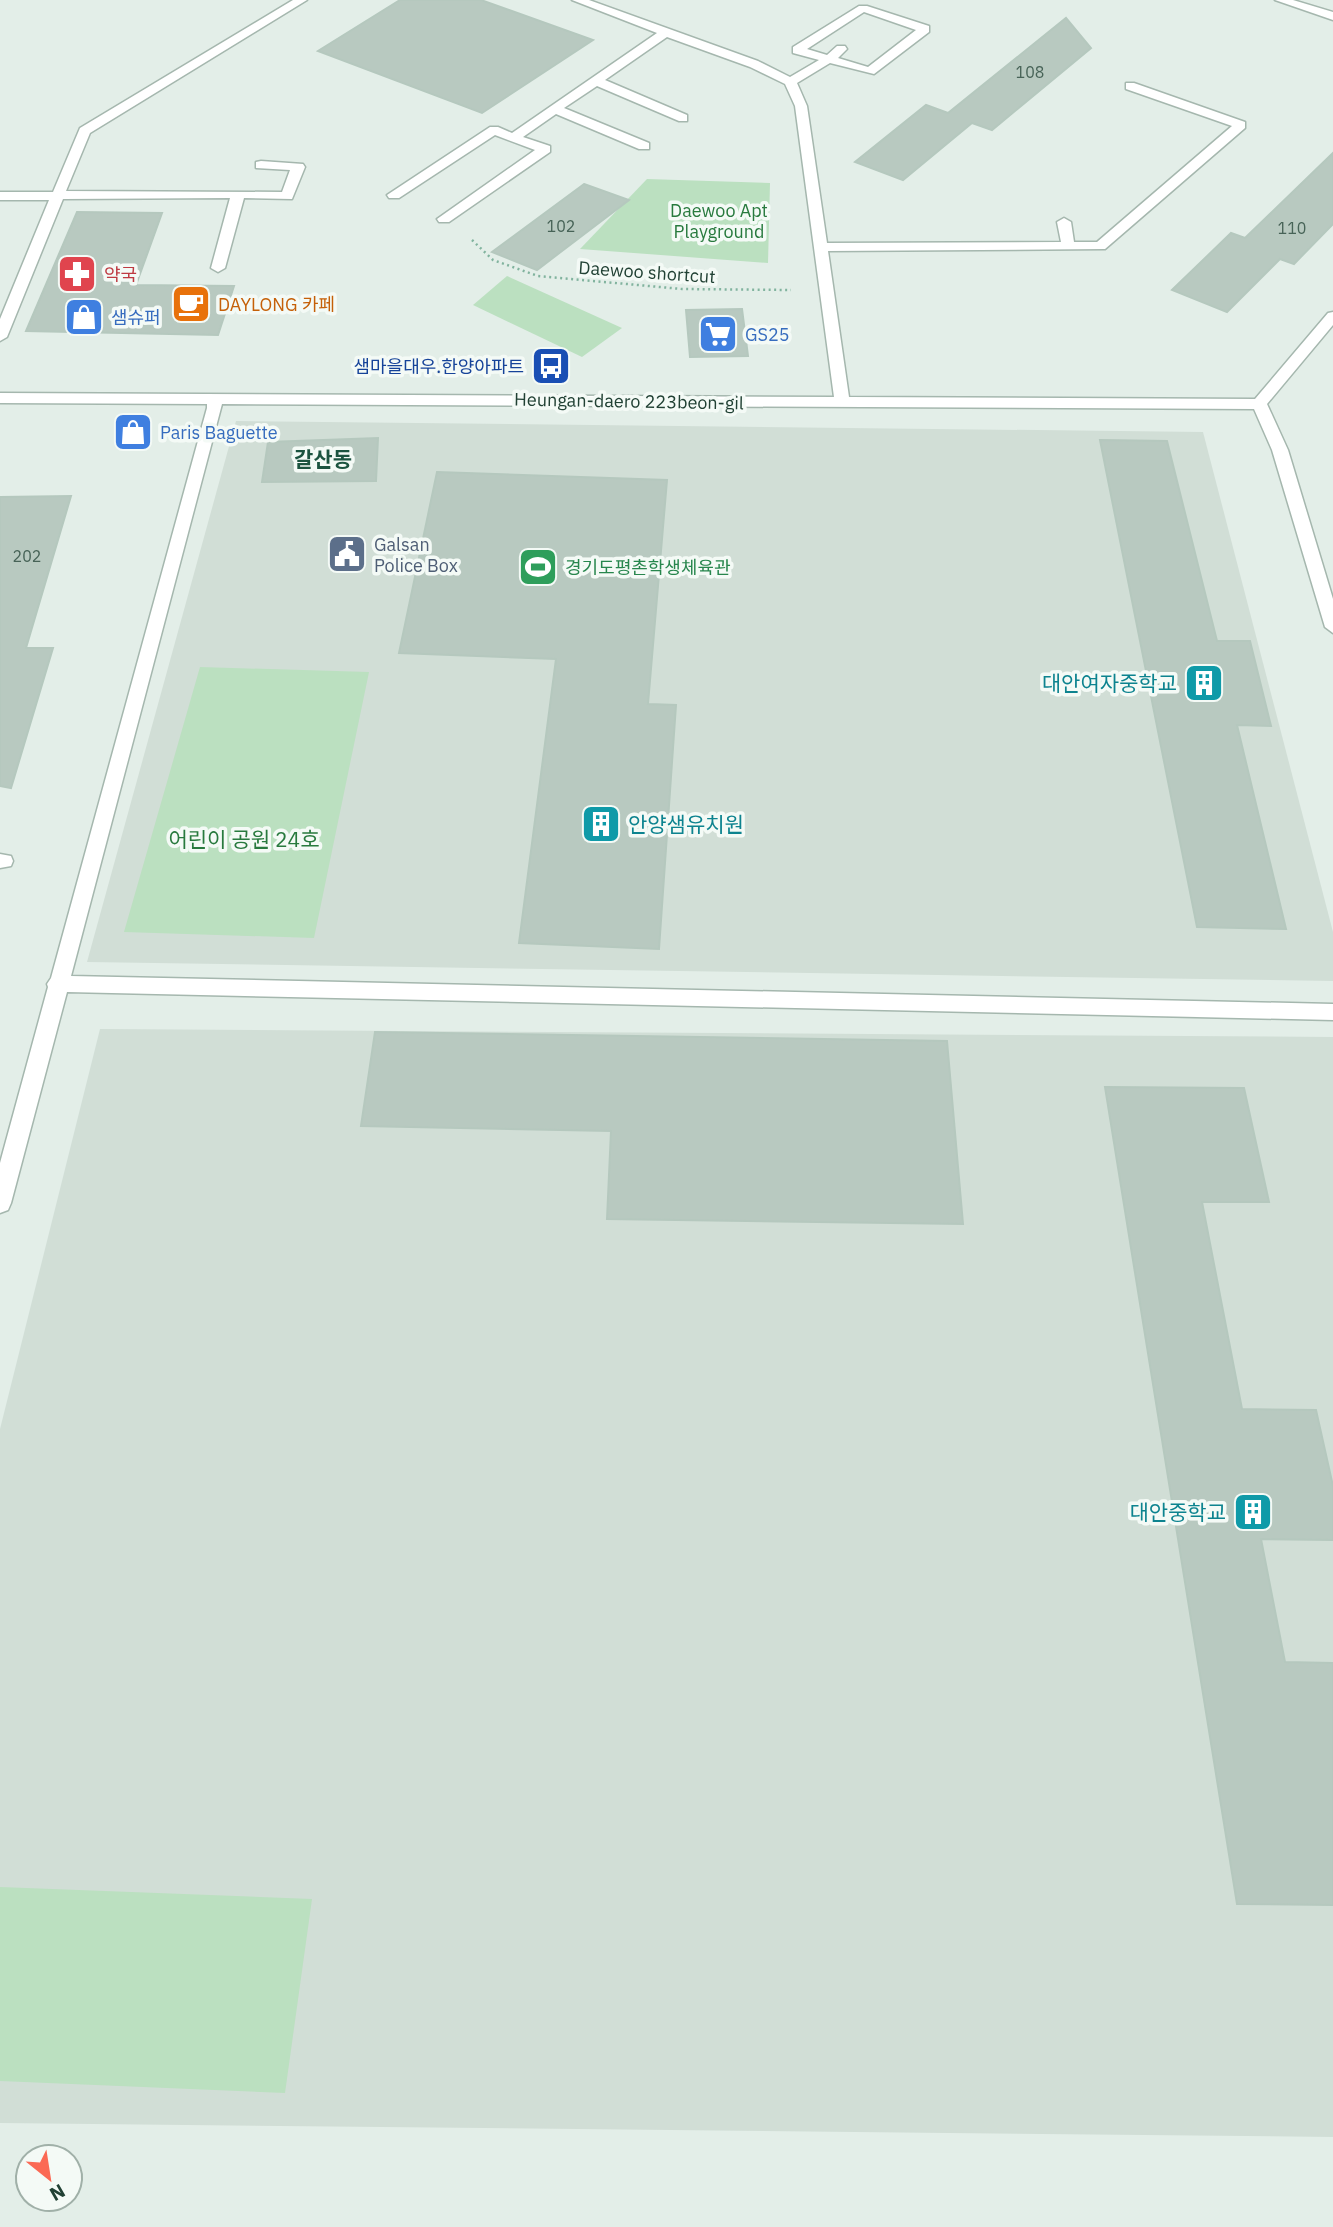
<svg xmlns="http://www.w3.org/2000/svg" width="1333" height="2227" viewBox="0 0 1333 2227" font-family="'IBM Plex Sans','Noto Sans KR',sans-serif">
  <rect width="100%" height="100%" fill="#e3eee8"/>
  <g fill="#d1ded6">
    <path d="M236,421L1203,432L1333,932V981L87,962Z"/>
    <path d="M100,1029L1333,1037V2137L0,2123V1429Z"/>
  </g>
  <g fill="#bbe0c0">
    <path d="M647,179L770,183L768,263L580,249Z"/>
    <path d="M507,276L622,328L582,357L473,305Z"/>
    <path d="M200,667L369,672L314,938L124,932Z"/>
    <path d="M0,1887L312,1899L285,2093L0,2081Z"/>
  </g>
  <g fill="#b8c9c0" stroke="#b5c8be" stroke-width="2">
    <path d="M400,0H481L593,40L482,113L318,51Z"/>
    <path d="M1066,18L1091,48L992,130L972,123L903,180L855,162L926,105L948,113Z"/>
    <path d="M1333,153V224L1294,264L1280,259L1227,312L1172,290L1231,233L1245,238Z"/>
    <path d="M584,184L629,200L537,270L492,252Z"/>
    <path d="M77,212L162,213L136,285L234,286L218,335L26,331Z"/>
    <path d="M742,309L748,356L690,357L686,310Z"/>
    <path d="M378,438L376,481L262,482L268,442Z"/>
    <path d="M1100,440L1167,441L1217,641H1250L1271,726L1237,725L1286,929L1197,927Z"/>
    <path d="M437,472L667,480L648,704L676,705L659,949L519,943L556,659L399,653Z"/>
    <path d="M71,496L26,648H53L11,788L0,786V497Z"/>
    <path d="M375,1032L947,1041L963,1224L607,1219L611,1131L361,1126Z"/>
    <path d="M1105,1087L1244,1088L1269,1202H1202L1242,1409L1316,1410L1333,1486V1540L1261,1539L1285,1662L1333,1663V1905L1237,1904Z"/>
  </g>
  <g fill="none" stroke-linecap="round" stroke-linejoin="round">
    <g stroke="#a5b7ae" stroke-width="3">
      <g id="minor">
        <path d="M293,0H307L90,133L66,191L282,192L290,170L256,168V162L261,161L303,164L305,167L292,199L244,198L225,268L218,272L211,268L230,198L63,199L7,337L0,341V319L49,200H0V192H53L80,128Z"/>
        <path d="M572,0H589L758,61L790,77L819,60L793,53V47L859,6H867L929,26V32L874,74L830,63L797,83L807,106L827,243L1061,242L1057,222L1064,218L1071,222L1074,242H1097L1232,126L1126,89V83H1134L1245,122V128L1105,249L828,251L849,397L1255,399L1328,313L1333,312V325L1267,404L1288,450L1333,599V633L1325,627L1272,450L1254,409L222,404L71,976L1333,1004V1020L67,992L11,1203L8,1210L0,1213V1163L48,987L47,984L51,978L207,408V404L0,403V393L834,397L795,106L785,84L750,67L667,37L605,80L687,115V121H679L597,86L564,108L649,143V149H639L556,114L523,137L550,146V152L449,222H439L437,219L535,150L495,135L399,198H389L387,195L490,127H498L512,133L657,33ZM864,12L916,30L868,67L838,58L847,49L845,46H837L827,55L807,49Z"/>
        <path d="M1275,0H1293L1333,12V20Z"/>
        <path d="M0,854L11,856L13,861L11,866L0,868Z"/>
      </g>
    </g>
    <path stroke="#81b39e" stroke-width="2.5" stroke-dasharray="2 3.5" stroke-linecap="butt" d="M472,240L493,260L538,276L682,289L791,290"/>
    <use href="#minor" fill="#fff" fill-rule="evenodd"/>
  </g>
  <defs>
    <g id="pharmacy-square" transform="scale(2.0125)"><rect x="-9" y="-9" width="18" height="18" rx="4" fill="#e0444e" stroke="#f4faf6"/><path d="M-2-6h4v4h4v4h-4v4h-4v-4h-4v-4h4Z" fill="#fff"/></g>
    <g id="cafe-square" transform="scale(2.0125)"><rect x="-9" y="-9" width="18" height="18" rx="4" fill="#e8710a" stroke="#f4faf6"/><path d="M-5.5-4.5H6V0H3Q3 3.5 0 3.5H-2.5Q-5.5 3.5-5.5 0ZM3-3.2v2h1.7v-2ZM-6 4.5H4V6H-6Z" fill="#fff"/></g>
    <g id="shop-square" transform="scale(2.0125)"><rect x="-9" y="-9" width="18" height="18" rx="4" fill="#3f7fe0" stroke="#f4faf6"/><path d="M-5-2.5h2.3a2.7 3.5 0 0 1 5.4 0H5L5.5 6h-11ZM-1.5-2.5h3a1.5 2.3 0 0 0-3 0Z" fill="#fff"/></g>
    <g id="supermarket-square" transform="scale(2.0125)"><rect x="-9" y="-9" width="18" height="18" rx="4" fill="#3f7fe0" stroke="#f4faf6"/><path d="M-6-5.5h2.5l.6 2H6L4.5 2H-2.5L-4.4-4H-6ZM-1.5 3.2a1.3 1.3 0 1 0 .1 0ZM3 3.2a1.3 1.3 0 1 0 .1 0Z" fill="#fff"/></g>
    <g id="bus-square" transform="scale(2.0125)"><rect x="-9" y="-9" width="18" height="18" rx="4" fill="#1a4fb4" stroke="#f4faf6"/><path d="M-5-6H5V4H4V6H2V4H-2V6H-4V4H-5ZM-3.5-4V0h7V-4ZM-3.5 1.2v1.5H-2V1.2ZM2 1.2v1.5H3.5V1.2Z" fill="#fff"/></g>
    <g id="civic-square" transform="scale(2.0125)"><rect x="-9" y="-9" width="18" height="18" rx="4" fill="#5c6f8a" stroke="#f4faf6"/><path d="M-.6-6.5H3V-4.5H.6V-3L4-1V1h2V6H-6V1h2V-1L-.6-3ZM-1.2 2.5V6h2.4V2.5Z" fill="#fff"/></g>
    <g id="stadium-square" transform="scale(2.0125)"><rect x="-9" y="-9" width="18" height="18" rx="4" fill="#2e9e5b" stroke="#f4faf6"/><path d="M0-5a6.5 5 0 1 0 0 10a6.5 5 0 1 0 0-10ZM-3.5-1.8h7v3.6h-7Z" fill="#fff"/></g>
    <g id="building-square" transform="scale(2.0125)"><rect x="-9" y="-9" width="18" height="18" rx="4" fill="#0f9aa8" stroke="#f4faf6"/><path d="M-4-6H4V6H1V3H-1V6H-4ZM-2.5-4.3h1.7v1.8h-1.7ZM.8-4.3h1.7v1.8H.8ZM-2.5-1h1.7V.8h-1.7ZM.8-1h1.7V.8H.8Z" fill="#fff"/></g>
  </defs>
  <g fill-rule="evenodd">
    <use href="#pharmacy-square" x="77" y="274"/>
    <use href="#cafe-square" x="191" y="304"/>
    <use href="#shop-square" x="84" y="317"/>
    <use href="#supermarket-square" x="718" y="334"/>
    <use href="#bus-square" x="551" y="366"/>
    <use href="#shop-square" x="133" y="432"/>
    <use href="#civic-square" x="347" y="554"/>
    <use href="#stadium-square" x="538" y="567"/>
    <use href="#building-square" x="1204" y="683"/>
    <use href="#building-square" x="601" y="824"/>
    <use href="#building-square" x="1253" y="1512"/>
  </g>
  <g text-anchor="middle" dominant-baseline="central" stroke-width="7" stroke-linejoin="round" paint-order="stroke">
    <g font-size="16" fill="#476357">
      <text x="1030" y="72">108</text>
      <text x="561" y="226">102</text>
      <text x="1292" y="228">110</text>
      <text x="27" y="556">202</text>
    </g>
    <g font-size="18" fill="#287a3e" stroke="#f4faf6">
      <text x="719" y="210">Daewoo Apt<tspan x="719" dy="21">Playground</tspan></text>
    </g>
    <g font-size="18" fill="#214134" stroke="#f4faf6">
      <text transform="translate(647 272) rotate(4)">Daewoo shortcut</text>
      <text transform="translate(629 401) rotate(1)">Heungan-daero 223beon-gil</text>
    </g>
    <g font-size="18" fill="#be3a42" stroke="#f4faf6" text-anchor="start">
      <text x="104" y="274">약국</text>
    </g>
    <g font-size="18" fill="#c56008" stroke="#f4faf6" text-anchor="start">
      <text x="218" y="304">DAYLONG 카페</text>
    </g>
    <g font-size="18" fill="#366cbe" stroke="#f4faf6" text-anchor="start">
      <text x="111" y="317">샘슈퍼</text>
      <text x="745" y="334">GS25</text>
      <text x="160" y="432">Paris Baguette</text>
    </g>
    <g font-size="18" fill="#164399" stroke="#f4faf6" text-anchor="end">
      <text x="524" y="366">샘마을대우.한양아파트</text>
    </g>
    <g font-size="18" fill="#4e5e75" stroke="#f4faf6" text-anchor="start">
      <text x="374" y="544">Galsan<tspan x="374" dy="21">Police Box</tspan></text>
    </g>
    <g font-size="18" fill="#27864d" stroke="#f4faf6" text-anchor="start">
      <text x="565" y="567">경기도평촌학생체육관</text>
    </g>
    <g font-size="21" font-weight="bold" fill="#1c5440" stroke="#f4faf6">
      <text x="323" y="459">갈산동</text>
    </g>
    <g font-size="21" fill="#0d838f" stroke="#f4faf6" text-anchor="end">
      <text x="1177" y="683">대안여자중학교</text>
      <text x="628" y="824" text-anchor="start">안양샘유치원</text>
      <text x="1226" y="1512">대안중학교</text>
    </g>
    <g font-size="21" fill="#287a3e" stroke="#f4faf6">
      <text x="244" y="839">어린이 공원 24호</text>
    </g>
  </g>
  <g transform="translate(49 2178) rotate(150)"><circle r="33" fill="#f4faf6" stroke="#a0b0a8" stroke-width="2"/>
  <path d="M0-5L12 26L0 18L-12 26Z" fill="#fb6954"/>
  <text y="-10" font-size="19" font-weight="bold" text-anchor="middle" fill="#214134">N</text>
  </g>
</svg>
